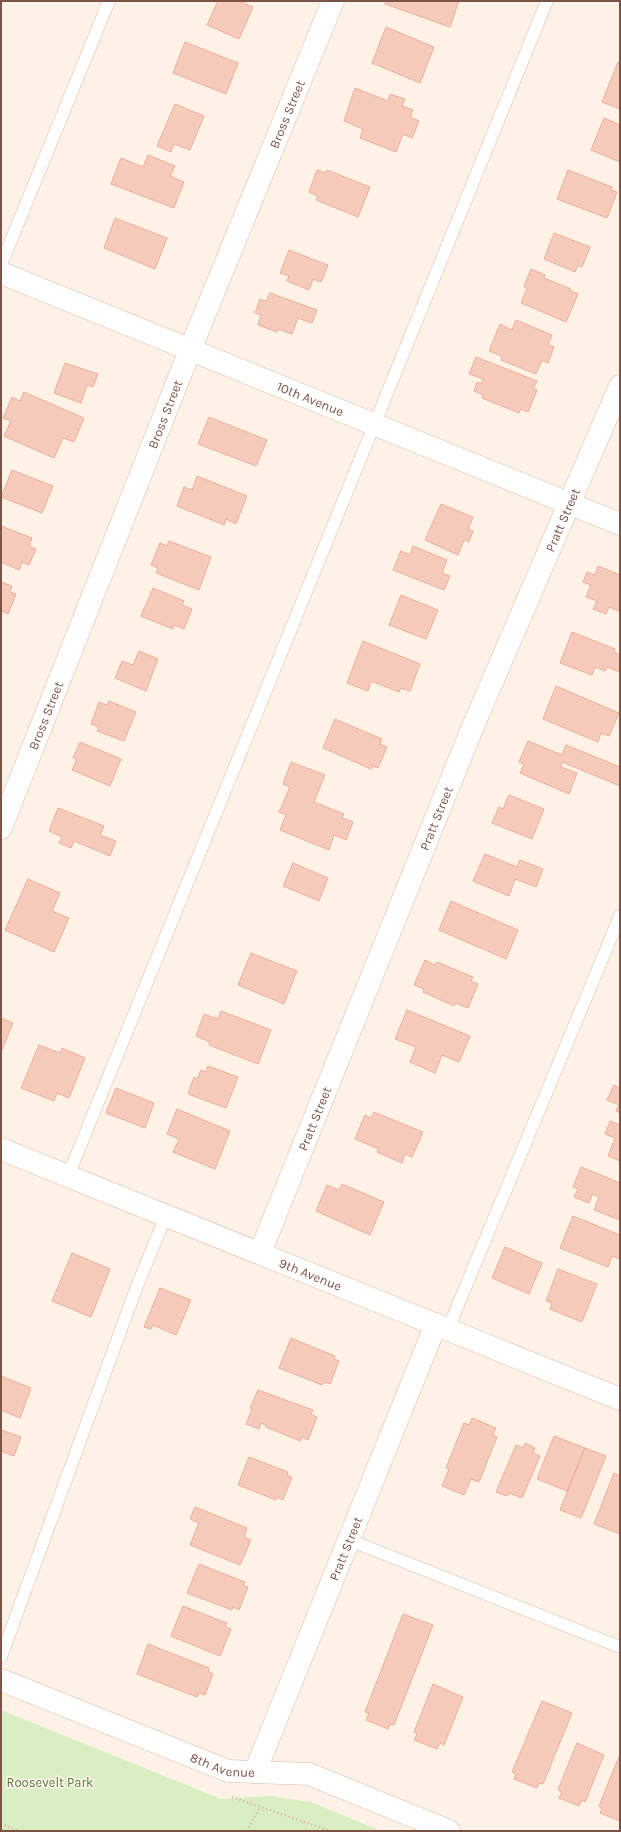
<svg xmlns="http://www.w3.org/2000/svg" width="621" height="1832" viewBox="0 0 621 1832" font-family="Karla,sans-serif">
  <rect width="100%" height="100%" fill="#fef2e6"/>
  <path fill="#daeec3" d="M1,1710L221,1799L269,1796L311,1802L381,1831H1Z"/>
  <g fill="#f7cbbb" stroke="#ecae99">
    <path d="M218,1H239L253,7L239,39L207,25Z"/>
    <path d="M386,1H385H459L450,27L385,4Z"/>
    <path d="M386,27L434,47L420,83L372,63Z"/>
    <path d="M185,42L238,63L226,94L173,73Z"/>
    <path d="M618,62L620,63V109L602,102Z"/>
    <path d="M355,88L388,101L390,94L405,99L402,106L413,110L410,117L419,121L412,138L403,134L396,152L360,138L363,129L344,121Z"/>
    <path d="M175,104L204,116L190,150L174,144L171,152L157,146Z"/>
    <path d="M604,118L620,125V162L591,150Z"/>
    <path d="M148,155L175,166L170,176L184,182L174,208L111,184L121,158L143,167Z"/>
    <path d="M317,170L326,173L327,170L370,187L358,217L316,200L318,196L309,192Z"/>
    <path d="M568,170L612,187L611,190L617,192L607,218L557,199Z"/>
    <path d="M115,218L167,238L155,269L104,248Z"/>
    <path d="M554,233L590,247L582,267L578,265L575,272L544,259Z"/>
    <path d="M289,250L328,265L321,282L313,279L309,290L287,281L289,276L280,273Z"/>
    <path d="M531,269L545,275L544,278L571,289L570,291L578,294L566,322L521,303L527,288L524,286Z"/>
    <path d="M270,293L317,310L312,323L298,318L292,334L278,329L277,332L258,325L261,315L255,313L260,299L266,301Z"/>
    <path d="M516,320L552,335L548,345L554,347L548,363L542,360L536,374L501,360L502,356L489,351L500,324L512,330Z"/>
    <path d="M476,357L537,381L533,389L537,390L528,412L521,409L519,413L482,398L483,395L474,391L477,382L481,384L483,379L469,374Z"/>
    <path d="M65,363L98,374L93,387L87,385L81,403L54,393Z"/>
    <path d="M24,392L84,418L74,442L63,438L54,458L4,436L11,421L3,418L12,397L20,401Z"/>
    <path d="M209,417L267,440L256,466L198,444Z"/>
    <path d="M12,470L53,486L42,513L1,497Z"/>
    <path d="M197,476L247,496L236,524L226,519L224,525L177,506L184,487L192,490Z"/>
    <path d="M441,504L473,517L468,529L473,531L469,542L464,540L458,555L425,540Z"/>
    <path d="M1,526L32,538L29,546L36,549L29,565L22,562L19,570L1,562Z"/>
    <path d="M169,541L211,557L199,590L156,573L158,568L151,565L160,543L167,546Z"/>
    <path d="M413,546L447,560L442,573L450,576L444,590L393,570L401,551L410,555Z"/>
    <path d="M598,566L620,575L619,611L609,607L606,614L593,609L597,601L586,597L591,585L583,582L587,572L595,575Z"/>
    <path d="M1,582L12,586L10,592L16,594L8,614L2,611L1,614Z"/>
    <path d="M153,588L184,601L182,605L192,609L184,629L174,625L173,629L141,616Z"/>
    <path d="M401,595L438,610L426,639L389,625Z"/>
    <path d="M572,632L615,649L614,652L620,655V672L607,667L605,671L595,667L592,675L560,663Z"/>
    <path d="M363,641L420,664L410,691L401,688L399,692L371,681L368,691L347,683Z"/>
    <path d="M139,651L158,659L146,691L115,678L122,661L133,665Z"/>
    <path d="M556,686L619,713L609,736L601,733L598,742L543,719Z"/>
    <path d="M109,701L136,712L124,741L97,731L99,727L91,724L99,702L107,705Z"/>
    <path d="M335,719L382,739L380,744L387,747L378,768L372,766L371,769L323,748Z"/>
    <path d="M528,741L562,755L566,745L620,767V786L562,762L561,767L577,773L569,794L520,773L524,764L519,762Z"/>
    <path d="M80,742L121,759L110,786L72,770L77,759L73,758Z"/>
    <path d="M291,762L325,775L314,802L344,814L342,818L353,822L346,840L334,835L329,850L280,830L286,815L279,812L290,787L283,784Z"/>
    <path d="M509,795L544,809L532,839L492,823L499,807L503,809Z"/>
    <path d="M58,808L104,826L100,835L116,841L110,856L74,841L71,848L59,843L62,837L49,831Z"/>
    <path d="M485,854L517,867L520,860L543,869L536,887L515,879L509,896L473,881Z"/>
    <path d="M293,863L328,878L319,901L283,886Z"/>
    <path d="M28,879L60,893L52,911L69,918L54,952L5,930Z"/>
    <path d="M451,901L518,930L506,959L439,930Z"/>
    <path d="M251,953L297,971L284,1004L238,985Z"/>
    <path d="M425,960L435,965L437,962L473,977L471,981L478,984L468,1008L455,1003L454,1006L423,992L424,989L414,985Z"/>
    <path d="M407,1010L470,1036L459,1062L442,1055L435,1073L410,1062L416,1047L395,1039Z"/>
    <path d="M221,1011L271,1030L258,1064L209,1045L210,1042L196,1036L204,1014L218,1019Z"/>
    <path d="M1,1018L13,1023L1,1052Z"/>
    <path d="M39,1045L60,1053L62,1048L85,1058L69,1098L57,1093L54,1101L21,1088Z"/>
    <path d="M208,1066L238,1077L226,1108L188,1094L194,1077L197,1079L201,1070L206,1072Z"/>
    <path d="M614,1085L620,1088V1113L616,1111L619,1105L607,1100Z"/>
    <path d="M116,1088L154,1103L145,1128L106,1113Z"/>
    <path d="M177,1109L230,1131L215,1169L173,1152L179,1139L167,1134Z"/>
    <path d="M374,1112L423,1132L412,1157L405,1154L402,1163L377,1152L379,1149L355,1139L365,1115L371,1118Z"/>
    <path d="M610,1121L620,1125V1161L608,1156L615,1138L605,1134Z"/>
    <path d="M581,1167L620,1183V1220L594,1210L599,1197L592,1194L589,1203L574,1197L578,1189L573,1187Z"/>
    <path d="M342,1184L384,1202L370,1235L316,1211L327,1185L339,1190Z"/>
    <path d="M573,1216L620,1235V1259L612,1256L608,1267L560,1248Z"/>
    <path d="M505,1247L542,1263L529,1294L492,1278Z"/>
    <path d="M72,1253L110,1269L91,1317L52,1301Z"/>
    <path d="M558,1269L597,1284L582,1322L550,1309L552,1303L546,1301Z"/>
    <path d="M160,1288L191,1300L176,1335L153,1325L151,1329L144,1327Z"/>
    <path d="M291,1338L335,1356L334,1359L339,1361L330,1384L324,1382L322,1385L279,1368Z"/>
    <path d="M1,1376L31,1388L20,1418L1,1410Z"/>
    <path d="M258,1390L313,1410L311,1414L317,1417L308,1440L302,1437L300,1441L266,1427V1425L261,1423L259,1429L246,1424L252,1409L250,1408Z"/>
    <path d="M472,1418L496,1428L493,1435L497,1437L479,1482L471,1479L464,1495L442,1486L449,1469L446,1468L464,1423L469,1425Z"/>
    <path d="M1,1430L21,1437L14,1456L1,1451Z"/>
    <path d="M554,1436L585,1448L567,1491L537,1479Z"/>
    <path d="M525,1443L535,1448L533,1453L540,1456L522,1498L509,1493L507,1496L496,1492L516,1445L523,1448Z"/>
    <path d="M585,1448L606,1456L581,1518L560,1510Z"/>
    <path d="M249,1457L288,1472L287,1475L292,1477L283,1500L277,1497L276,1500L238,1485Z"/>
    <path d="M614,1473L620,1476V1534L594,1524Z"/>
    <path d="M195,1507L247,1528L244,1537L251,1540L240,1565L190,1545L199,1523L190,1519Z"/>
    <path d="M199,1564L245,1582L243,1585L248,1587L239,1610L233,1607L232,1610L187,1593Z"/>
    <path d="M183,1606L227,1623L225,1626L231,1629L220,1656L171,1636Z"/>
    <path d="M403,1614L433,1625L394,1725L390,1724L388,1729L366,1720L369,1713L365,1712Z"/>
    <path d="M148,1644L209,1668L208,1671L213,1674L205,1695L199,1693L197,1697L137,1674Z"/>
    <path d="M433,1684L463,1697L444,1745L440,1743L437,1749L414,1740L417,1734L414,1732Z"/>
    <path d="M542,1701L572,1713L543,1784L539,1783L537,1788L514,1779L516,1774L512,1772Z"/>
    <path d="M577,1743L604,1755L585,1802L582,1800L579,1806L559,1798L562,1792L558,1790Z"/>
    <path d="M620,1754V1821L600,1813L602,1808L599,1806Z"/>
  </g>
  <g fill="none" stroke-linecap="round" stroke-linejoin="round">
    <g stroke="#d5baad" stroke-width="13">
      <g id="lane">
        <path d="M1,265L109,1"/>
        <path d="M68,1176L547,1"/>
        <path d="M448,1329L620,916"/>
        <path d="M349,1540L620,1647"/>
        <path d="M1,1657L134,1294L166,1215"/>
      </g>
    </g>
    <g stroke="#d5baad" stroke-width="23">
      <g id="street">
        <path id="s1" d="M1,273L620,524"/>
        <path id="s2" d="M1,828L190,350L333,1"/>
        <path id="s3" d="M260,1253L471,731L620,386"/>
        <path id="s4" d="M1,1680L228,1771L309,1774L449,1831"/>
        <path id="s5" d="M255,1772L436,1324"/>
      </g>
    </g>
    <g stroke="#dabaac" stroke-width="23">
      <g id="secondary">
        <path id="s6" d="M1,1149L620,1399"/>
      </g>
    </g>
    <g stroke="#ddad9d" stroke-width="2.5" stroke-dasharray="1 3" stroke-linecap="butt">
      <path d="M232,1797L330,1831"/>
      <path d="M1,1824L18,1831"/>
      <path d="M247,1831L260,1807"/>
    </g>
    <use href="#lane" stroke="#fff" stroke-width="12"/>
    <use href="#street" stroke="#fff" stroke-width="22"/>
    <use href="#secondary" stroke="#fff" stroke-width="22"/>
  </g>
  <g text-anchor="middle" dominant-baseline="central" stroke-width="3" stroke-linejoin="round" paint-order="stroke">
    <g font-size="13" fill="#7c5347" stroke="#fff6ef">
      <text stroke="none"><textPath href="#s2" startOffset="769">Bross Street</textPath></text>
      <text stroke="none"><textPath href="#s1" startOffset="334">10th Avenue</textPath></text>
      <text stroke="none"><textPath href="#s2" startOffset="445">Bross Street</textPath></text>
      <text stroke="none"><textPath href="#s3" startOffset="793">Pratt Street</textPath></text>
      <text stroke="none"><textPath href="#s2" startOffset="121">Bross Street</textPath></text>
      <text stroke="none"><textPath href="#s3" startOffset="469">Pratt Street</textPath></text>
      <text stroke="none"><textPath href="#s3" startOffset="145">Pratt Street</textPath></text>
      <text stroke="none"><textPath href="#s6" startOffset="334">9th Avenue</textPath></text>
      <text stroke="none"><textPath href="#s5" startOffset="241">Pratt Street</textPath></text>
      <text stroke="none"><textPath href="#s4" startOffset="238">8th Avenue</textPath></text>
    </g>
    <g font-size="13" fill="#577c3c" stroke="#fff6ef">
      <text x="50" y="1782">Roosevelt Park</text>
    </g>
  </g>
  <rect width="621" height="1832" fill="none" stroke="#7c5347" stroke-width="4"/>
</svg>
